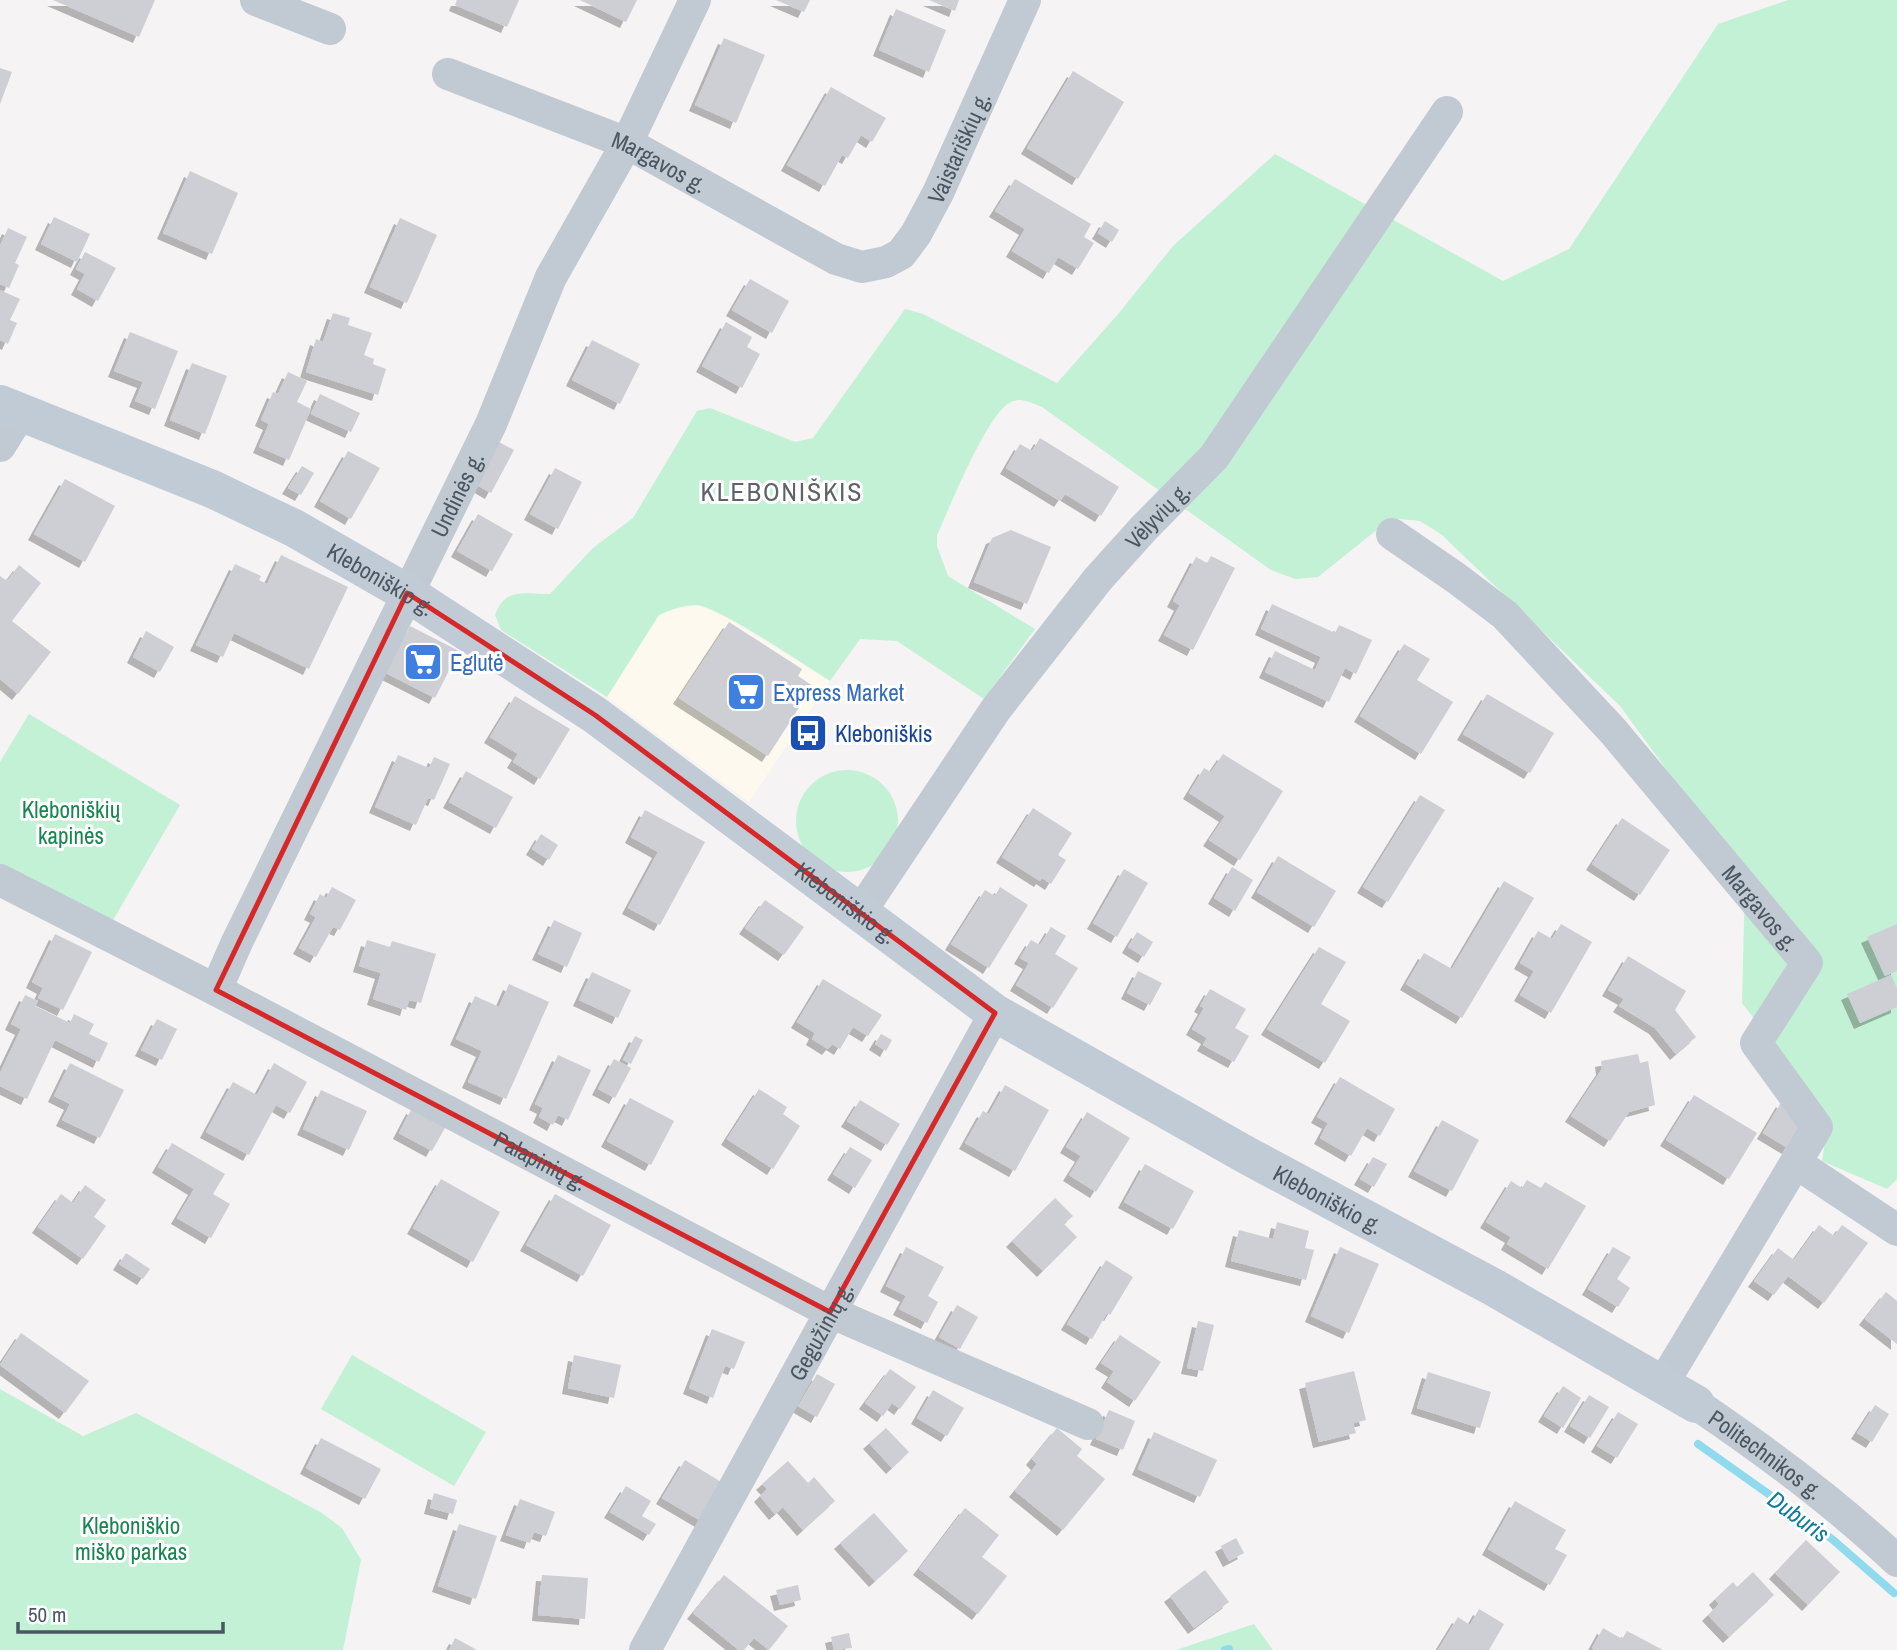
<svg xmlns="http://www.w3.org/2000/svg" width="1897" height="1650" viewBox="0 0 1897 1650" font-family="'Archivo Narrow',sans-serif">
  <defs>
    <filter id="shadow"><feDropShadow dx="-6" dy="6" stdDeviation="0" flood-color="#0004"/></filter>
  </defs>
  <rect width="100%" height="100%" fill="#f5f3f3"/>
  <path fill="#fdf9ef" d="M698,605L727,618L830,681L749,802L607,697L659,615L668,611Z"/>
  <g fill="#c3f1d5">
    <path d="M1788,0H1897V1179L1887,1189L1822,1161L1829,1116L1742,1003L1745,877L1620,706L1442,535L1420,521L1399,519L1384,524L1318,577L1295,579L1271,570L1042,407C1032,403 1021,397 1011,402C987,413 950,507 937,535V546L948,576L1035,629L984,699L897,641L860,639L830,681C806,666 718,606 696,605C684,605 669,610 659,615L607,697L501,630L495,615C505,587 524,594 550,594L593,548L633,518L697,411L710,408L795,442L813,438L905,309L923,314L1057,383L1119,313L1173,246L1275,154L1503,281L1569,249L1718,24Z"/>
    <path d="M29,714L180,805L112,922L0,865V762Z"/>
    <circle cx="847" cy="821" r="51"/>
    <path d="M352,1355L486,1432L454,1486L321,1409Z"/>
    <path d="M0,1389L83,1436L136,1413L322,1513L342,1528L361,1560L343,1650H0Z"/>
    <path d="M1254,1624L1273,1650H1176Z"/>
  </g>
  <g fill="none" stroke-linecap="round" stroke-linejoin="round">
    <g stroke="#90daee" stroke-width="8">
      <path d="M1698,1444L1832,1539L1894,1593"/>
      <path d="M1225,1650L1229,1649"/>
    </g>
  </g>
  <g fill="#cdcfd5" filter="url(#shadow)">
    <path d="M53,0H155L139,37Z"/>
    <path d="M457,0H519L507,27L455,5Z"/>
    <path d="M580,0H637L626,22Z"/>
    <path d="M776,0H810L804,12Z"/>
    <path d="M929,0H959L955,11Z"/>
    <path d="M896,9L946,30L929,72L879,50Z"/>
    <path d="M724,38L765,55L736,123L695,105Z"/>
    <path d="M0,68L12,72L0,104Z"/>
    <path d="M1073,71L1124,102L1078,179L1027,148Z"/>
    <path d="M831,87L886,118L872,142L861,135L848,158L842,155L825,186L787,165Z"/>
    <path d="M190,171L238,193L212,254L163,233Z"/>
    <path d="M1015,179L1091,224L1084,237L1094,243L1078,269L1058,257L1049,273L1012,251L1025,229L995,211Z"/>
    <path d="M54,217L90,234L77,262L41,244Z"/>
    <path d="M400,218L437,235L407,303L370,287Z"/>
    <path d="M1105,221L1119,230L1112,242L1098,233Z"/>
    <path d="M8,228L27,237L15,263L19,265L9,288L0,284V246Z"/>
    <path d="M85,252L116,268L98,301L77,289L85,274L76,269Z"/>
    <path d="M750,279L789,301L772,333L732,310Z"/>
    <path d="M0,290L20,299L10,320L17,323L8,344L0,340Z"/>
    <path d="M333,313L350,318L348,325L372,333L364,355L374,359L373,364L386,369L378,395L306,372L316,339L323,342Z"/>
    <path d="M726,322L752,337L747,347L760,354L742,388L702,366Z"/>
    <path d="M130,332L178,351L155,409L135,401L143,382L114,371Z"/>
    <path d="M592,340L640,364L620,404L572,380Z"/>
    <path d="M192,363L227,376L205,434L170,420Z"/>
    <path d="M288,372L307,381L297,402L311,409L289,460L259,447L269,424L261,420L273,392L278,394Z"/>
    <path d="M320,394L360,413L351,432L311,414Z"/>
    <path d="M1040,438L1119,487L1101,516L1065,494L1060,501L1006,468L1020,444L1032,451Z"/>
    <path d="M493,439L514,450L491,493L470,481Z"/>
    <path d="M348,451L380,468L351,519L320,501Z"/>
    <path d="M302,466L314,473L301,495L288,488Z"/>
    <path d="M555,468L582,482L558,529L530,514Z"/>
    <path d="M65,479L115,506L85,562L34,534Z"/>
    <path d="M478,514L513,534L492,571L457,551Z"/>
    <path d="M1011,530L1051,547L1027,604L974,582L992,538Z"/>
    <path d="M281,555L348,587L309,669L234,633L223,657L196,645L235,564L261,576L259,580L267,584Z"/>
    <path d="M1211,556L1235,568L1193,650L1164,635L1180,605L1173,601L1196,557L1207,563Z"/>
    <path d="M19,565L41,583L12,621L51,652L18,694L0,679V576L7,581Z"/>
    <path d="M1272,604L1335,633L1339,625L1372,640L1356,674L1345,668L1329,702L1265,672L1275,651L1315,670L1321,657L1261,629Z"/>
    <path d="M729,622L802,669L798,676L813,686L768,756L679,698Z"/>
    <path d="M410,626L459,651L435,698L386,673Z"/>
    <path d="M146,631L174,647L160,672L133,657Z"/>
    <path d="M1404,644L1430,659L1417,680L1453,702L1421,754L1360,716Z"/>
    <path d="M1487,694L1554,733L1530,773L1463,734Z"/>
    <path d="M515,696L570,729L540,779L513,762L518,754L490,737Z"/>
    <path d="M1223,754L1283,791L1240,860L1209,840L1225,816L1189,793L1204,768L1211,772Z"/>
    <path d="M398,755L429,768L434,757L450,764L434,800L428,798L416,825L375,807Z"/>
    <path d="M466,771L513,797L496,828L449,802Z"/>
    <path d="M1420,795L1445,810L1388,902L1363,887Z"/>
    <path d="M1033,808L1072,833L1058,855L1066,860L1051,884L1042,878L1040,881L1002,857Z"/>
    <path d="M645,810L705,842L660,925L628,908L658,852L631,837Z"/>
    <path d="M1622,818L1670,850L1640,895L1592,864Z"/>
    <path d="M541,834L558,845L549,860L532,849Z"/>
    <path d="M1278,856L1336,891L1314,927L1257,892Z"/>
    <path d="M1232,867L1253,880L1235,911L1214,898Z"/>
    <path d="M1124,869L1148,883L1117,937L1093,923Z"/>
    <path d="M1504,881L1534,898L1462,1018L1406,984L1424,953L1452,969Z"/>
    <path d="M332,887L356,900L340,930L333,927L316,957L299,948L316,917L310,914L320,894L326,898Z"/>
    <path d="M1000,887L1028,905L989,968L951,944L985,890L995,896Z"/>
    <path d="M765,900L804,927L784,955L745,928Z"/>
    <path d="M554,920L582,933L567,967L538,954Z"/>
    <path d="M1561,924L1592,942L1551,1013L1520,995L1534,971L1520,963L1538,931L1552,939Z"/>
    <path d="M1897,924V971L1885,976L1867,937Z"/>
    <path d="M1051,927L1066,936L1055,954L1078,968L1053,1008L1016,985L1029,963L1020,958L1031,940L1040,945Z"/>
    <path d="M1137,932L1153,942L1144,957L1128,947Z"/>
    <path d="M55,934L92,952L63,1010L38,998L43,988L32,982Z"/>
    <path d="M367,940L390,947L392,941L436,954L421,1003L409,1000L406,1010L373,999L381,973L359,966Z"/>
    <path d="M1319,947L1346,962L1321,1004L1350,1021L1325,1063L1267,1029Z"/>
    <path d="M1628,956L1686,991L1675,1010L1696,1037L1676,1054L1655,1028L1619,1006L1624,999L1608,990Z"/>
    <path d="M1138,971L1162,983L1150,1005L1127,993Z"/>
    <path d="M592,972L631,990L618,1018L579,1000Z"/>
    <path d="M1891,975L1897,988V1007L1860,1023L1847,994Z"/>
    <path d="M823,979L882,1015L868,1036L853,1027L840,1049L832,1044L828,1049L812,1039L815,1033L797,1022Z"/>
    <path d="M509,984L549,1002L506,1099L468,1082L482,1051L456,1039L475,996L499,1007Z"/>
    <path d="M1210,989L1246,1009L1235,1028L1249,1036L1234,1062L1203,1045L1207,1038L1192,1029L1204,1008L1200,1006Z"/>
    <path d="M25,995L38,1001L35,1006L70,1023L74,1014L94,1024L89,1034L108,1043L99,1062L55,1040L27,1099L0,1086V1073L21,1029L11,1024Z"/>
    <path d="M157,1019L177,1029L162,1060L141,1050Z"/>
    <path d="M881,1034L892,1040L886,1051L875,1044Z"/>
    <path d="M635,1036L643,1040L631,1064L623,1060Z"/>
    <path d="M1638,1054L1640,1063L1648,1061L1655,1105L1629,1112L1610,1141L1571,1116L1602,1069L1601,1061Z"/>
    <path d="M558,1055L591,1070L568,1120L558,1115L553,1125L539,1117L543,1108L535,1104Z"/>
    <path d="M614,1059L631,1068L615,1098L598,1089Z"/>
    <path d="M70,1063L124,1090L100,1138L62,1120L70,1104L54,1096Z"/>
    <path d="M274,1063L307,1082L290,1113L276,1105L249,1155L206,1132L233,1082L257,1095Z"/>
    <path d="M1340,1077L1395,1109L1380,1136L1367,1128L1351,1156L1320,1138L1328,1123L1317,1117Z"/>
    <path d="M1005,1085L1049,1110L1015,1171L965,1143L983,1111L989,1114Z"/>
    <path d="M759,1089L787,1107L783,1114L800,1126L773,1169L727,1139Z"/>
    <path d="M321,1090L367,1111L349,1150L303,1129Z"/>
    <path d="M1694,1095L1757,1133L1729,1179L1666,1140Z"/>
    <path d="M630,1098L674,1121L651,1165L607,1141Z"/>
    <path d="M860,1100L900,1124L887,1145L847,1121Z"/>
    <path d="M1782,1101L1802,1124L1788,1148L1763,1133Z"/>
    <path d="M412,1108L446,1126L432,1151L399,1133Z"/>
    <path d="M1087,1112L1130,1138L1096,1192L1069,1175L1081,1156L1066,1147Z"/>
    <path d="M1442,1120L1479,1140L1452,1191L1414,1171Z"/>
    <path d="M172,1143L225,1174L213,1194L230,1204L211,1238L177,1218L194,1189L158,1167Z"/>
    <path d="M850,1147L872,1160L855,1188L833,1174Z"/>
    <path d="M1373,1157L1387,1164L1374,1187L1360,1179Z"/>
    <path d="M1145,1164L1194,1191L1173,1229L1124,1202Z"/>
    <path d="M441,1179L500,1212L473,1262L413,1228Z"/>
    <path d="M1527,1180L1541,1188L1545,1182L1586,1206L1548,1269L1507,1244L1511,1237L1486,1222L1511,1181L1522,1188Z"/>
    <path d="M85,1185L106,1200L94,1217L106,1226L83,1259L38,1227L61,1194L73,1203Z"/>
    <path d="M555,1194L611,1225L583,1276L526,1245Z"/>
    <path d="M1055,1198L1073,1216L1064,1224L1077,1237L1043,1271L1012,1241Z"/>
    <path d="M1277,1222L1309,1231L1305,1248L1314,1250L1306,1280L1231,1261L1239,1230L1273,1239Z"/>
    <path d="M1819,1225L1834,1236L1842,1225L1868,1243L1824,1303L1788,1276L1774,1295L1754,1281L1778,1248L1794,1260Z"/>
    <path d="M906,1247L944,1267L928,1296L938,1302L927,1323L899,1309L906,1296L886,1286Z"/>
    <path d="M1340,1247L1379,1264L1349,1333L1311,1316Z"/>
    <path d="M1613,1247L1631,1257L1617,1279L1630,1288L1618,1307L1588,1289Z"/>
    <path d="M126,1253L150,1269L143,1279L119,1264Z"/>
    <path d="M1106,1260L1133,1277L1110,1315L1107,1313L1092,1339L1067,1324Z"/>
    <path d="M1886,1292L1897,1301V1344L1865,1319Z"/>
    <path d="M957,1305L978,1317L960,1349L939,1337Z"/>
    <path d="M1198,1321L1214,1325L1203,1371L1187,1368Z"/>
    <path d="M712,1329L745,1342L734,1369L725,1366L713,1398L689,1388Z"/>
    <path d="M21,1333L89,1381L65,1413L0,1365Z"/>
    <path d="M1120,1335L1161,1362L1135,1401L1107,1382L1114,1371L1101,1363Z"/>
    <path d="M574,1355L621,1365L614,1398L568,1388Z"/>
    <path d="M890,1369L916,1387L900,1409L892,1403L883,1416L865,1403Z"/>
    <path d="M1354,1371L1366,1420L1353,1423L1356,1433L1319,1442L1305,1383Z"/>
    <path d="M1428,1372L1491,1392L1480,1428L1417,1408Z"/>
    <path d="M817,1374L835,1384L817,1417L798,1406Z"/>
    <path d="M1563,1386L1581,1398L1563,1428L1544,1416Z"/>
    <path d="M933,1390L964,1408L947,1436L917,1418Z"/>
    <path d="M1589,1395L1609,1407L1590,1438L1570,1426Z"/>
    <path d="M1875,1405L1889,1414L1872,1442L1857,1433Z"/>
    <path d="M1109,1410L1135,1421L1123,1450L1096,1439Z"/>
    <path d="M1618,1412L1638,1424L1617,1458L1597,1446Z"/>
    <path d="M886,1428L909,1452L892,1468L869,1443Z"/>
    <path d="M1057,1428L1082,1449L1077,1456L1105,1479L1063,1530L1015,1491L1037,1464L1032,1459Z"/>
    <path d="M1154,1432L1217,1460L1200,1497L1138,1469Z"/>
    <path d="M321,1438L381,1469L365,1499L306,1468Z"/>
    <path d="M685,1460L723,1483L701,1521L662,1498Z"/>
    <path d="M788,1461L808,1483L814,1477L835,1501L803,1530L783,1507L775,1514L760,1496L767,1489L762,1484Z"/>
    <path d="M626,1486L651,1501L642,1516L656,1524L649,1535L610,1512Z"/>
    <path d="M434,1493L457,1500L453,1514L430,1508Z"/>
    <path d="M520,1499L555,1512L546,1536L534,1532L530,1543L506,1535Z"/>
    <path d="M1515,1501L1566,1530L1555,1549L1567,1555L1550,1585L1488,1549Z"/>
    <path d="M965,1508L999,1535L982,1557L1007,1576L978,1614L919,1569Z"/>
    <path d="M874,1513L908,1551L875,1581L840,1543Z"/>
    <path d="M459,1524L497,1536L476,1599L438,1586Z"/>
    <path d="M1236,1538L1244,1553L1229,1561L1221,1546Z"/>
    <path d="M1806,1540L1840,1572L1808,1605L1775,1573Z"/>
    <path d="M1205,1570L1229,1602L1194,1628L1170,1596Z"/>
    <path d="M1753,1572L1774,1595L1729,1637L1708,1615L1719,1604L1715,1599L1733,1582L1737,1587Z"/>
    <path d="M542,1575L588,1578L585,1619L538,1615Z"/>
    <path d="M724,1575L788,1626L769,1650L754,1638L744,1650H739L693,1613Z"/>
    <path d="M798,1585L801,1600L780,1605L776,1590Z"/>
    <path d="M1479,1609L1504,1624L1489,1650H1438L1458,1617L1470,1625Z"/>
    <path d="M1603,1628L1622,1639L1627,1631L1663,1650H1595L1592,1648Z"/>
    <path d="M849,1633L852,1648L834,1650L831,1637Z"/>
    <path d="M455,1638L477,1650H449Z"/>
  </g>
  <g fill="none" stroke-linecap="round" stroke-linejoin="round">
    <g stroke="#c1cad2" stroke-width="32">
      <path d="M256,0L330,29"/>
      <path id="s1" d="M448,74L627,143L836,259L862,267L886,262L901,254L916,234L938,193L1025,0"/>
      <path d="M0,446L21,412"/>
      <path id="s2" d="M1392,534L1456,578L1505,615L1613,731L1807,963L1756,1043L1817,1127L1662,1385"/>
      <path id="s3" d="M0,880L216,990L830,1312L1088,1424"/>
      <path id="s4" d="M859,914L996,709L1098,579L1144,528L1214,457L1447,112"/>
      <path id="s5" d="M216,990L237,942L491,424L551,277L627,143L695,0"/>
      <path d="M1796,1163L1897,1230"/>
      <path id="s6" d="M1696,1404C1767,1452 1835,1502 1897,1561"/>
      <path id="s7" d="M645,1650L995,1013"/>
    </g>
    <path stroke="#c1cbd6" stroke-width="38" id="s8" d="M0,404L212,489L294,528L407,593L595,715L995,1013L1248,1156L1493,1287L1696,1404"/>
  </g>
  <path fill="none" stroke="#d62828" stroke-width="5" stroke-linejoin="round" d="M407,593L595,715L995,1013L830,1312L216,990Z"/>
  <defs>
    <g id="supermarket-square" transform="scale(2.0125)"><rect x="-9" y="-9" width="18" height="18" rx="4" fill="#3f7fe0" stroke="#fff"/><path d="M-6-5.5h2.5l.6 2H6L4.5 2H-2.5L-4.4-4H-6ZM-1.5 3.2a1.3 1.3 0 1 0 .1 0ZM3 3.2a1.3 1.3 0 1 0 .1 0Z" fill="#fff"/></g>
    <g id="bus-square" transform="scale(2.0125)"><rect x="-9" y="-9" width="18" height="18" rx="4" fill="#1a4fb4" stroke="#fff"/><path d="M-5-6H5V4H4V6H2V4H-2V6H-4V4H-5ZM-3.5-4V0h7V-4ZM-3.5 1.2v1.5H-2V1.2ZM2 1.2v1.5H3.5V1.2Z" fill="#fff"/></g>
  </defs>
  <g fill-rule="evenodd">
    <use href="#supermarket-square" x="423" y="662"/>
    <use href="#supermarket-square" x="746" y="692"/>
    <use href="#bus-square" x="808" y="733"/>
  </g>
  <g text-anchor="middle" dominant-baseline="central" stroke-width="6" stroke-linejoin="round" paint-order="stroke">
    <g font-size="23" fill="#4a5661" stroke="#fff">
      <text stroke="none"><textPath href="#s1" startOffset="621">Vaistariškių g.</textPath></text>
      <text stroke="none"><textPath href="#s1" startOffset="229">Margavos g.</textPath></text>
      <text stroke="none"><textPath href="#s5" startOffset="551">Undinės g.</textPath></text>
      <text stroke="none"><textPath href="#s4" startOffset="499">Vėlyvių g.</textPath></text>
      <text stroke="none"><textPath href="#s8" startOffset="420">Kleboniškio g.</textPath></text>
      <text stroke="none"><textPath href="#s8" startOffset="987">Kleboniškio g.</textPath></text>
      <text stroke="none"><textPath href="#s2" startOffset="528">Margavos g.</textPath></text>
      <text stroke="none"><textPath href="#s3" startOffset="609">Palapinių g.</textPath></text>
      <text stroke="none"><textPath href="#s8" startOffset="1554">Kleboniškio g.</textPath></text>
      <text stroke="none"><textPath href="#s7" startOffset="364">Gegužinių g.</textPath></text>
      <text stroke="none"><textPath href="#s6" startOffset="86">Politechnikos g.</textPath></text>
    </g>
    <g font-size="23" fill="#366cbe" stroke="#fff" text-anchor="start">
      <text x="450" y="662">Eglutė</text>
      <text x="773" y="692">Express Market</text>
    </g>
    <g font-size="23" fill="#164399" stroke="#fff" text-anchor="start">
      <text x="835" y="733">Kleboniškis</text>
    </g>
    <g font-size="23" fill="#17864f" stroke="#fff">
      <text x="71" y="809">Kleboniškių<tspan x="71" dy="26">kapinės</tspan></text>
      <text x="131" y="1525">Kleboniškio<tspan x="131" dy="26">miško parkas</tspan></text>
    </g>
    <g font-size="24" font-style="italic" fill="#0c7c9b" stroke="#fff">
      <text transform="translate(1799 1516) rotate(36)">Duburis</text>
    </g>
    <g font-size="26" letter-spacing="2" fill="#5f6368" stroke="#fff">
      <text x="782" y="491">KLEBONIŠKIS</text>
    </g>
  </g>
  <path d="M18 1622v10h205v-10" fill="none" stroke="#4a5661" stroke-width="3.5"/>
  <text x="28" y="1622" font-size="21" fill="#4a5661" stroke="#ffffff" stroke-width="5" paint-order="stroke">50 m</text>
</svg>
